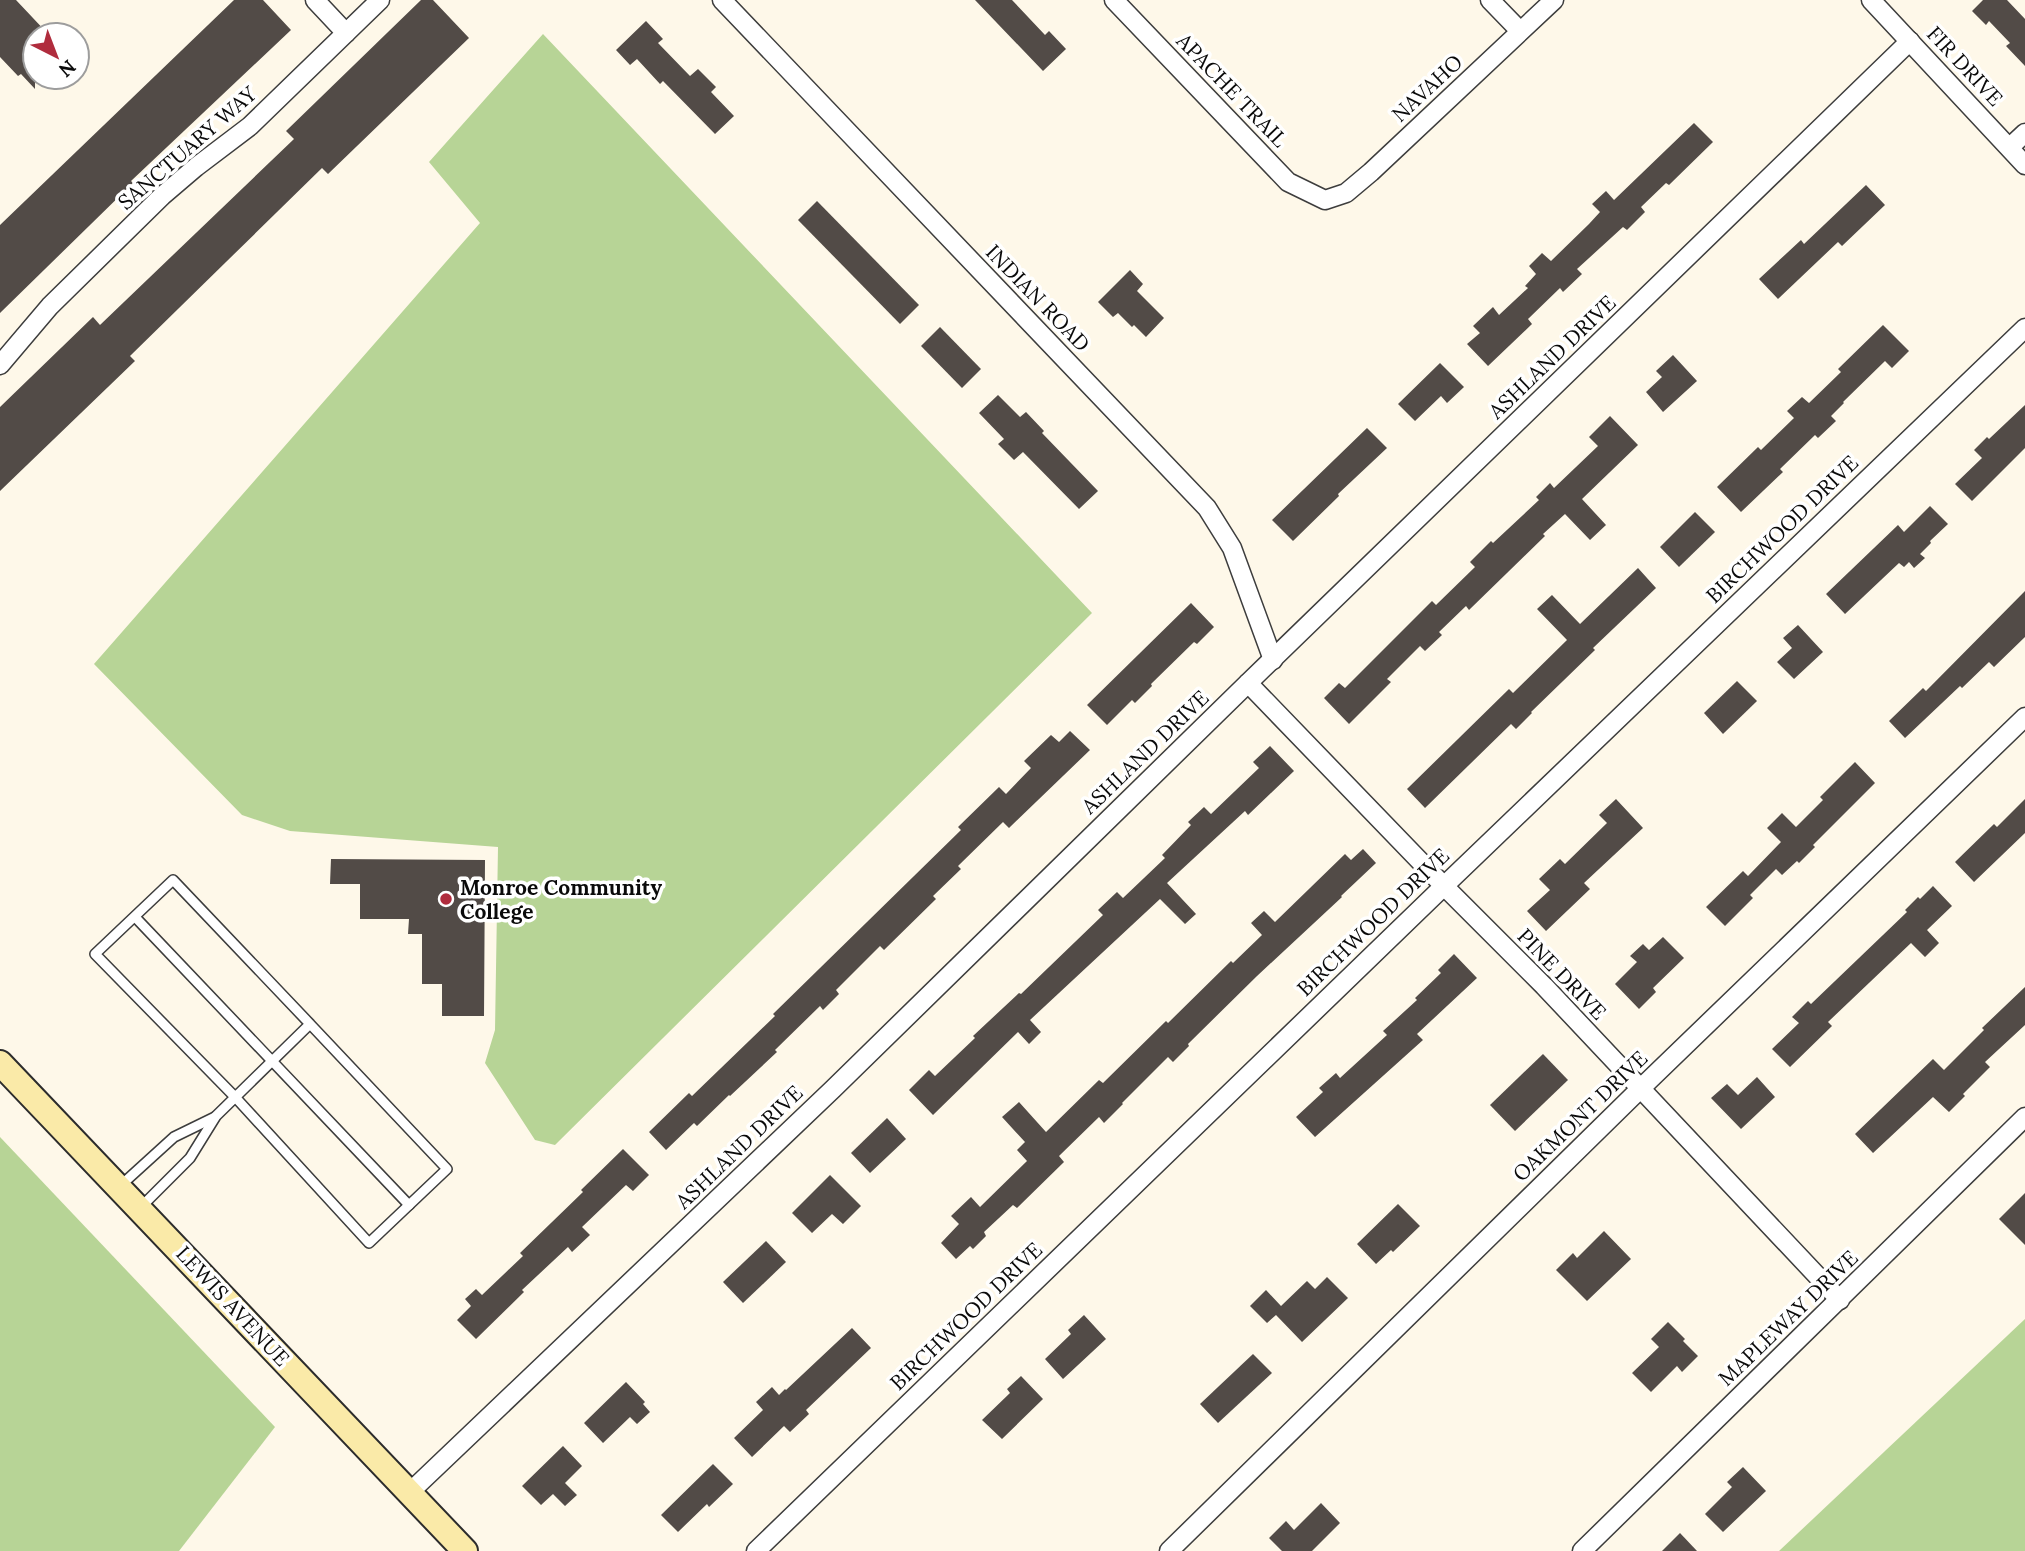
<svg xmlns="http://www.w3.org/2000/svg" width="2025" height="1551" viewBox="0 0 2025 1551" font-family="Lora,serif">
  <rect width="100%" height="100%" fill="#fef8e9"/>
  <g fill="#b7d496">
    <path d="M543,34L1092,613L555,1145L535,1140L485,1063L495,1030L498,847L290,831L242,815L94,664L480,223L429,162Z"/>
    <path d="M0,1137L275,1427L179,1551H0Z"/>
    <path d="M2025,1319V1551H1779Z"/>
  </g>
  <g fill="#524b47">
    <path d="M0,0H16L49,35H35V89L21,74L18,76L0,57Z"/>
    <path d="M234,0H263L291,30L131,181L133,183L0,313V225Z"/>
    <path d="M421,0H433L469,38L328,174L322,168L130,356L135,361L0,491V407L93,317L100,325L294,139L286,131Z"/>
    <path d="M975,0H1012L1045,35L1049,31L1066,49L1043,71Z"/>
    <path d="M1983,0H2007L2025,19V66L2006,46L2010,43L1989,21L1986,25L1972,11Z"/>
    <path d="M646,21L663,39L658,43L690,76L698,69L716,87L711,92L734,116L715,134L663,81L660,84L637,59L630,65L616,50Z"/>
    <path d="M1694,123L1713,142L1669,185L1666,183L1641,207L1645,212L1627,230L1623,227L1577,269L1582,274L1563,292L1560,288L1528,319L1532,324L1488,366L1467,344L1480,333L1473,326L1493,307L1499,315L1528,288L1525,286L1536,274L1529,266L1542,253L1551,261L1589,224L1600,212L1592,204L1606,191L1614,200Z"/>
    <path d="M1866,185L1885,205L1842,246L1838,242L1778,299L1759,279L1801,240L1804,244Z"/>
    <path d="M817,201L919,305L900,324L798,220Z"/>
    <path d="M1130,270L1143,284L1137,291L1164,318L1146,337L1134,325L1132,327L1118,313L1113,317L1098,302Z"/>
    <path d="M1883,325L1909,351L1892,368L1885,361L1843,402L1844,403L1831,416L1836,421L1818,438L1815,435L1780,469L1783,472L1741,512L1717,487L1758,447L1761,450L1794,418L1787,411L1802,397L1809,403L1841,372L1838,369Z"/>
    <path d="M940,327L981,369L962,388L921,346Z"/>
    <path d="M1673,355L1697,381L1663,412L1646,392L1662,377L1656,371Z"/>
    <path d="M1440,363L1464,387L1447,403L1441,396L1415,421L1398,404Z"/>
    <path d="M998,395L1020,417L1026,412L1044,431L1042,433L1098,491L1079,509L1023,452L1014,460L998,444L1004,439L979,413Z"/>
    <path d="M2025,405V448L1972,501L1955,484L1982,458L1974,450L1987,437L1989,439Z"/>
    <path d="M1610,416L1638,445L1582,499L1606,525L1590,540L1565,514L1543,534L1545,536L1469,610L1466,606L1439,632L1442,635L1425,651L1420,646L1387,679L1391,682L1349,724L1324,698L1339,683L1345,688L1432,601L1436,605L1475,567L1470,562L1491,541L1493,543L1539,500L1536,497L1550,483L1554,488L1598,446L1589,437Z"/>
    <path d="M1367,428L1387,448L1338,494L1339,496L1293,541L1272,520Z"/>
    <path d="M1930,506L1948,524L1930,541L1931,543L1920,554L1925,558L1914,568L1909,562L1904,567L1899,563L1845,614L1826,594L1898,525L1904,532Z"/>
    <path d="M1695,512L1715,532L1679,567L1660,547Z"/>
    <path d="M1638,568L1656,588L1593,648L1595,650L1531,712L1532,713L1516,729L1511,724L1425,808L1407,789L1509,689L1513,693L1567,640L1537,609L1552,595L1580,624Z"/>
    <path d="M2025,591V637L1994,667L1989,662L1962,688L1960,686L1905,738L1889,721L1923,688L1926,691Z"/>
    <path d="M1191,603L1214,627L1197,644L1194,642L1151,684L1152,686L1135,703L1132,700L1107,725L1087,705Z"/>
    <path d="M1798,625L1823,652L1794,679L1777,662L1792,648L1783,638Z"/>
    <path d="M1737,681L1757,701L1723,734L1704,713Z"/>
    <path d="M1070,731L1090,750L1009,828L1003,822L958,866L961,869L933,896L936,899L884,950L880,946L836,990L839,994L823,1010L820,1006L775,1050L777,1052L730,1096L729,1095L697,1126L694,1123L666,1150L649,1132L689,1093L692,1096L775,1016L773,1014L961,830L958,827L999,787L1006,794L1031,768L1024,761L1051,735L1059,742Z"/>
    <path d="M1270,746L1294,771L1248,815L1245,811L1167,883L1196,914L1185,924L1160,899L1030,1020L1041,1032L1029,1044L1018,1032L933,1115L909,1090L929,1070L935,1076L975,1038L973,1036L1019,993L1021,994L1103,915L1098,910L1117,892L1123,898L1165,858L1162,855L1191,825L1188,822L1204,807L1211,814L1259,768L1253,762Z"/>
    <path d="M1855,762L1875,783L1813,845L1815,847L1799,863L1797,861L1782,875L1776,869L1750,895L1753,898L1725,926L1706,907L1743,871L1748,876L1781,842L1767,828L1782,813L1796,827L1823,800L1820,797Z"/>
    <path d="M1616,799L1643,828L1584,883L1590,889L1546,931L1527,911L1550,890L1539,879L1560,859L1565,864L1607,823L1599,815Z"/>
    <path d="M2025,799V833L1974,882L1955,862L1994,824L1997,827Z"/>
    <path d="M1363,849L1376,863L1341,896L1342,897L1257,976L1188,1044L1189,1046L1173,1062L1168,1057L1122,1103L1123,1104L1104,1123L1099,1117L1059,1156L1064,1162L1017,1208L1013,1205L984,1232L986,1236L973,1249L970,1246L956,1259L941,1243L959,1224L951,1216L971,1197L980,1207L1027,1161L1017,1150L1025,1142L1002,1117L1019,1102L1046,1132L1099,1080L1103,1083L1166,1021L1168,1023L1231,961L1233,963L1262,935L1251,923L1264,911L1275,922L1345,854L1351,860Z"/>
    <path d="M331,859L485,860L484,1016H442V984H422V934H408L409,919H360V884H330Z"/>
    <path d="M1933,886L1952,906L1927,930L1939,943L1925,957L1911,943L1828,1022L1832,1026L1790,1067L1772,1049L1799,1023L1792,1017L1808,1001L1811,1004L1907,912L1905,910L1918,897L1920,899Z"/>
    <path d="M1663,937L1684,958L1653,988L1656,992L1639,1009L1615,984L1637,962L1630,956L1643,944L1649,950Z"/>
    <path d="M1454,954L1477,978L1417,1034L1423,1040L1315,1137L1296,1117L1323,1092L1319,1088L1336,1073L1340,1078L1387,1035L1383,1031L1417,1000L1415,998L1441,973L1438,970Z"/>
    <path d="M2025,987V1025L1985,1062L1990,1067L1963,1094L1965,1096L1949,1112L1933,1097L1873,1153L1855,1134L1933,1059L1944,1070L1984,1030L1982,1028Z"/>
    <path d="M1543,1054L1568,1080L1515,1131L1490,1105Z"/>
    <path d="M1757,1077L1775,1097L1741,1129L1711,1098L1727,1084L1738,1095Z"/>
    <path d="M887,1118L906,1139L870,1173L851,1153Z"/>
    <path d="M623,1149L649,1175L633,1191L626,1185L582,1227L590,1235L572,1252L568,1247L522,1290L524,1292L476,1339L457,1320L471,1306L465,1299L476,1289L482,1295L523,1256L520,1253L583,1192L581,1190Z"/>
    <path d="M830,1175L861,1206L843,1224L832,1214L812,1233L792,1213Z"/>
    <path d="M2025,1193V1245L1999,1219Z"/>
    <path d="M1398,1204L1420,1226L1393,1252L1391,1250L1376,1264L1357,1244Z"/>
    <path d="M1604,1231L1631,1259L1587,1301L1556,1270L1573,1253L1577,1258Z"/>
    <path d="M766,1241L786,1262L743,1303L723,1282Z"/>
    <path d="M1327,1277L1348,1298L1302,1342L1276,1315L1267,1323L1250,1306L1266,1290L1281,1306L1307,1281L1315,1289Z"/>
    <path d="M1084,1315L1106,1339L1063,1379L1045,1359L1071,1334L1068,1330Z"/>
    <path d="M1668,1322L1685,1339L1683,1341L1698,1356L1682,1372L1677,1366L1651,1392L1632,1373L1659,1347L1651,1339Z"/>
    <path d="M852,1328L871,1348L806,1410L809,1414L790,1432L784,1426L752,1457L734,1438L763,1410L756,1402L772,1387L779,1395L785,1389L786,1390Z"/>
    <path d="M1253,1354L1272,1373L1218,1423L1200,1404Z"/>
    <path d="M1021,1376L1043,1399L1002,1439L982,1420L1010,1393L1007,1389Z"/>
    <path d="M626,1382L645,1402L643,1404L650,1412L637,1424L630,1417L603,1443L584,1423Z"/>
    <path d="M563,1446L582,1466L565,1483L577,1495L565,1506L553,1494L541,1505L522,1486Z"/>
    <path d="M713,1464L733,1484L709,1507L707,1504L678,1532L661,1515Z"/>
    <path d="M1743,1467L1766,1491L1723,1532L1705,1514L1732,1487L1727,1482Z"/>
    <path d="M1321,1503L1340,1523L1312,1551H1282L1269,1538L1286,1521L1294,1530Z"/>
    <path d="M1680,1533L1697,1551H1662Z"/>
  </g>
  <g fill="none" stroke-linecap="round" stroke-linejoin="round">
    <g stroke="#3d3d3d" stroke-width="12">
      <g id="service">
        <path d="M135,917L409,1205"/>
        <path d="M119,1187L174,1137L215,1117"/>
        <path d="M141,1207L190,1158L216,1116L310,1024L447,1169L369,1243L236,1098L95,954L173,880L310,1024"/>
      </g>
    </g>
    <g stroke="#3d3d3d" stroke-width="21">
      <g id="minor">
        <path d="M315,0L346,33"/>
        <path d="M722,0L1207,508L1232,548L1273,660"/>
        <path d="M1114,0L1288,182L1325,200L1346,193L1371,172L1554,0"/>
        <path d="M1490,0L1520,31"/>
        <path d="M1871,0L2025,165"/>
        <path d="M2010,147L2025,133"/>
        <path d="M0,365L50,306L162,196L196,167L250,126L380,0"/>
        <path d="M1248,683L1444,886L1544,986L1840,1300"/>
        <path d="M409,1493L833,1089L1248,683L1910,41"/>
        <path d="M756,1551L1444,886L2025,328"/>
        <path d="M1169,1551L1640,1089L2025,717"/>
        <path d="M1582,1551L2025,1117"/>
      </g>
    </g>
    <g stroke="#2c2c2c" stroke-width="28">
      <path id="secondary" d="M0,1063L465,1551"/>
    </g>
    <use href="#service" stroke="#fff" stroke-width="9"/>
    <use href="#minor" stroke="#fff" stroke-width="18"/>
    <use href="#secondary" stroke="#faeaa8" stroke-width="24"/>
  </g>
  <circle fill="#b02c3d" stroke="#fff" stroke-width="2.5" cx="446" cy="899" r="7"/>
  <g text-anchor="middle" dominant-baseline="central" stroke-width="7" stroke-linejoin="round" paint-order="stroke">
    <g font-size="21" fill="#0a0a0a" stroke="#fff">
      <text transform="translate(1965 66) rotate(47)">FIR DRIVE</text>
      <text transform="translate(1427 88) rotate(-43)">NAVAHO</text>
      <text transform="translate(1232 90) rotate(46)">APACHE TRAIL</text>
      <text transform="translate(187 148) rotate(-41)">SANCTUARY WAY</text>
      <text transform="translate(1038 298) rotate(46)">INDIAN ROAD</text>
      <text transform="translate(1552 357) rotate(-44)">ASHLAND DRIVE</text>
      <text transform="translate(1782 529) rotate(-44)">BIRCHWOOD DRIVE</text>
      <text transform="translate(1145 752) rotate(-44)">ASHLAND DRIVE</text>
      <text transform="translate(1373 922) rotate(-44)">BIRCHWOOD DRIVE</text>
      <text transform="translate(1562 974) rotate(46)">PINE DRIVE</text>
      <text transform="translate(1580 1116) rotate(-44)">OAKMONT DRIVE</text>
      <text transform="translate(739 1147) rotate(-44)">ASHLAND DRIVE</text>
      <text transform="translate(233 1306) rotate(47)">LEWIS AVENUE</text>
      <text transform="translate(966 1316) rotate(-44)">BIRCHWOOD DRIVE</text>
      <text transform="translate(1788 1318) rotate(-44)">MAPLEWAY DRIVE</text>
    </g>
    <g font-size="21" font-weight="bold" fill="#0a0a0a" stroke="#fff" text-anchor="start">
      <text x="460" y="887">Monroe Community<tspan x="460" dy="24">College</tspan></text>
    </g>
  </g>
  <g transform="translate(56 56) rotate(138)"><circle r="33" fill="#ffffff" stroke="#9d9d9d" stroke-width="2"/>
  <path d="M0-5L12 26L0 18L-12 26Z" fill="#b02c3d"/>
  <text y="-10" font-size="19" font-weight="bold" text-anchor="middle" fill="#0a0a0a">N</text>
  </g>
</svg>
